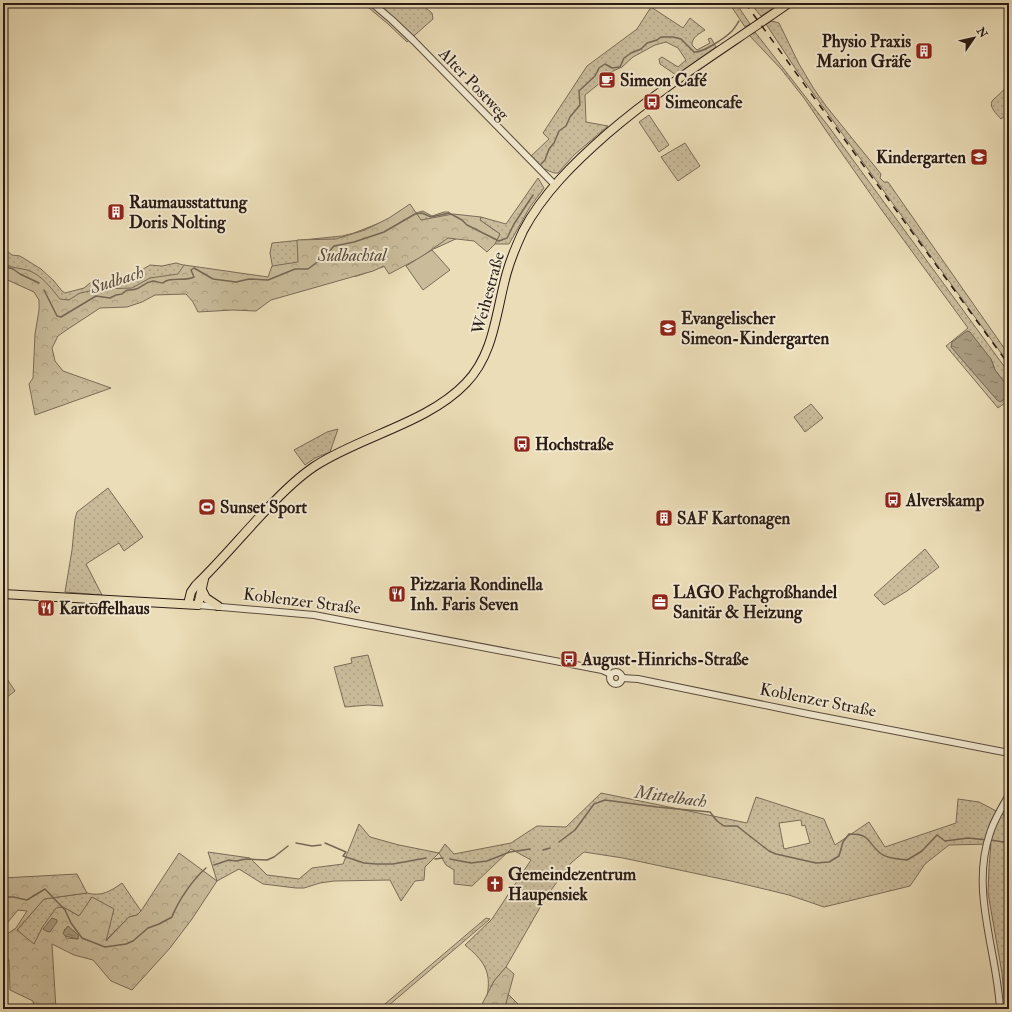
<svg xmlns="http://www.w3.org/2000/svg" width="1012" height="1012" viewBox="0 0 1012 1012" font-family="'IM FELL Double Pica',serif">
  <defs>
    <pattern id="grass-dots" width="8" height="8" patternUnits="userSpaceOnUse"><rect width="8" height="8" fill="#cabc9b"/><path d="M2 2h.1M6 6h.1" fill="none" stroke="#aea185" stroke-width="1.8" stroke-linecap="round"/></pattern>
    <pattern id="forest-crowns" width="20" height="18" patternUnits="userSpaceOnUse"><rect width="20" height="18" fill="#cabc9b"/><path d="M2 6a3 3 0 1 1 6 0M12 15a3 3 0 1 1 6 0" fill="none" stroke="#aea185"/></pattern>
    <pattern id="water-ripples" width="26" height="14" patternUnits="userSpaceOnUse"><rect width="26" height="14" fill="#a99b80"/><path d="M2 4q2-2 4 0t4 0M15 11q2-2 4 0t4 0" fill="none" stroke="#8a7e68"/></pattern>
  </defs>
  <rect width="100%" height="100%" fill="#ebddb7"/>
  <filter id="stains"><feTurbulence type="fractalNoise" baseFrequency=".005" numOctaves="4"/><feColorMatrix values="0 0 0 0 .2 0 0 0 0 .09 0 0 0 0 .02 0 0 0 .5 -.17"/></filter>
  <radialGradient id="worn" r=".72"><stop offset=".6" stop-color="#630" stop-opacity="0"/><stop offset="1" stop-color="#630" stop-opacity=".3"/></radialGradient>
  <g fill="url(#grass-dots)" stroke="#7a6c58" fill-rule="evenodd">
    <path d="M363,3H420L432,13L433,19L407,42L388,24Z"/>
    <path d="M729,3H736L750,24L745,27Z"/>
    <path d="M750,3H770L774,8L761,16Z"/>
    <path d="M651,7L683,28L690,18L705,30C699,34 692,37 692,45L697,50L710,43L708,39L711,38L716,47L676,75L660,64L659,59L662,57L678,67L686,60L678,48L666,42L655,45L633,57L622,67L600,77V83L585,95L586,122L608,126L574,155L558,173H554L542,168L530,157L549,139L543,133L587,66L637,29Z"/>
    <path d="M772,21L779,23L799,64L814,89L826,106L881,174L880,178L884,182H888L1009,355V364L797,71L766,24Z"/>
    <path d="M755,32L829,127L1009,373V388L995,370L991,359L958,355L1003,400L1009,396V400L998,408L946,346L968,328L881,209L827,132L804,98L781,69L749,35Z"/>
    <path d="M1009,85V113L1001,119C997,114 989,108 992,101Z"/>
    <path d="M649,115L669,145L659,152L639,122Z"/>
    <path d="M685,143L700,166L678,181L661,157Z"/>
    <path d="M538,178L544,188L530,207L509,244H495L500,234L480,220L481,217L506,224Z"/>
    <path d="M423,211L432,216L444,212H449L451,219L460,237L436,248L357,276L160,293L139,300H48L3,273V248L12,255L20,256L41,269L54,281L62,291L65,293L84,288L90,283L98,282L108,285L119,277L133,275L150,265L162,266L176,263L187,266L192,269L266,279L274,275L270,253L272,243L342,236L354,233L387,220Z"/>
    <path d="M811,404L823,418L805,432L794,417Z"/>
    <path d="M338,429L330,452L315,458L305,465L294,450L327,432Z"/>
    <path d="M108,488L143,537L124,551L119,543L86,564L102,595L65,592L72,550L75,519L77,512Z"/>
    <path d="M925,549L939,567L907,591L884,605L874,595Z"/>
    <path d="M368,655L383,706L368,705L345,707L334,667L352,663L351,658Z"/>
    <path d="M3,673L15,691L3,700Z"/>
    <path d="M601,793L747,823L756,797L824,819L835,845L869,822L885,847L956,823L958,799L979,802L1004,815L1009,806V1009H1005L1002,973L988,893L989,867L991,844L949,845L925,864L910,886L824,907L789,895L731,881L623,858L584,852L571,863L546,897L506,967L494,981L487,996C492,971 483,960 465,945L492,919L531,860L511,849L472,886L454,884V870L446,865L439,853L425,867L424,880L415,881L401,901L390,880L334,881L320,883L304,888H296L263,884L239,869L217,881L208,852L250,858L267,875L299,879L312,868L343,864L359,824L370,837L399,845L439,853L445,844L454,854L511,843L537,826L566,827ZM801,820L802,826L805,825L810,843L784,849L779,823Z"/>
    <path d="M122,883L141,911L137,915L129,917L105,941L79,916L63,907L43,926L34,945L17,930L44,899L87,893C101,897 111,891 122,883Z"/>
    <path d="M508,994L523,1009H513V1005L505,1007Z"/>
  </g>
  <g fill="url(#forest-crowns)" stroke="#7a6c58" fill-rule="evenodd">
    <path d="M410,204L421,220L453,214L481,217L480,220L500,234L495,244L487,252L474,241L448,238L421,257L389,274L384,266L373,271L271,300L256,311L233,310L198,312L193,302L186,294L155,295L142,302L127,307L100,308L65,331L58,336L52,348L55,361L63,371L111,388L35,415L29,384L33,378L35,334L39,310V300L34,292L3,278V263C11,268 19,268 27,270C41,274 51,288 60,299L69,300L80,293L100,289L132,288L150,278L178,274L184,265L268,277L272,266L298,262L297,240L336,239L365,230L389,218Z"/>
    <path d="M179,853L217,881L192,919L170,948L132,990L111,981L93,960L74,955L52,944L56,1009H34L33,1001L10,990L9,960L3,959V929L7,934L16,928L27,911L18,910L3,928V920L7,913V908H3V878L77,874L87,893L44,899L17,930L34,944L43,926L56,908L63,907L79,916L92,897L114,909L106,941L129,917L137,915L141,911ZM68,927L78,935V939L66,938L64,930Z"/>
    <path d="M486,918L490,919L388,1006L390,1009H379Z"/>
    <path d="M506,967L514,974L505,1007L513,1005V1009H469L474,1007L480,1008L494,981Z"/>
  </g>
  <path fill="#cabc9b" stroke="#7a6c58" d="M432,250L450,270L423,290L406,266Z"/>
  <g fill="url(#water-ripples)" stroke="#766855">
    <path d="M967,331L970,332L991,359L995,370L1009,388V396L1000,402L997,400L951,347L952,342Z"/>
    <path d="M52,918L57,920V922L50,932L46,931L43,929Z"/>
    <path d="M68,926L78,935V939L65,936L63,933Z"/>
  </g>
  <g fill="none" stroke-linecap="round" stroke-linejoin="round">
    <g stroke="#766855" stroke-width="1.5">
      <path d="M761,7L765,5L774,6"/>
      <path d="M541,164L545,160L549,149L554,143L559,131L566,126L570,117L580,105L579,91L595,76L599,68L605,64L612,68L620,67L624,58L631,53L641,49L647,43L657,40L661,37H673L681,39L694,52C703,53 725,38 732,31C735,28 737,24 739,21"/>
      <path d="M3,266L13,269L20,274L39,283"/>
      <path d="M44,290L57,316L61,317L96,296L110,298L116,295L122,294L127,290C141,291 141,283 153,281C156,281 159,283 163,283C169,276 186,282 194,277L191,270L194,268L213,279L236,282L249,279L268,280L295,269H308L324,257L334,246L354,242L384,232L415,214L422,213L431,217L449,213L462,220L467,225L499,241L507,238L514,224L533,195"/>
      <path d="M991,840L1009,843"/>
      <path d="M559,842L575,830L594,804L605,800L657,807L710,812L717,821L724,826H737L769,851L776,854L816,863L829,862L839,856L843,842L849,834C871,834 866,841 880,853C887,859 899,859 907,860L922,851L937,835L945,841L968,838L987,840"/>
      <path d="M296,843L312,846L321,845"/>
      <path d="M325,843L346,852L343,856L364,863L376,864H393L426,858"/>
      <path d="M543,850L550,848"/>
      <path d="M435,859L443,858"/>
      <path d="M450,859L471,863L487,861L510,852L530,849"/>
      <path d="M214,865L229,860L236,861L246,859L267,860L274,857L288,846"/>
      <path d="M3,897H13L27,900L45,889L65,910L71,923L82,938L105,947L126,944L133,941L148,928L159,924L172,917C178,901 193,879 206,868"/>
    </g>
    <g stroke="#5a4c3e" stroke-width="8">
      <g id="minor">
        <path d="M372,3L392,20L414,41L555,185"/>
        <path d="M198,605L314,615L602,670L611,674"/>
        <circle cx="616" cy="678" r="6"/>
        <path d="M622,678L638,679L808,714L1009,753"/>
        <path d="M1000,1009C997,951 970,891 990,833C994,820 1002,807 1009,795"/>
      </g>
    </g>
    <g stroke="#2a1b15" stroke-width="10">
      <g id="major">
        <path d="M201,588L206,598L218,606"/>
        <path d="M3,594L198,605L204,579"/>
        <path d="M188,604L191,592L196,585C221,561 243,534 267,509C282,493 297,478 315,466C361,436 428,423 466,383C495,353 496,310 507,272C511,258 517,244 523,231C543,193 575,162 607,134C664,85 728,46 789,3"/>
      </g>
    </g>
    <use href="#minor" stroke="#f2e9d0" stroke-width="6"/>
    <use href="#major" stroke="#ebddb7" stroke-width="8"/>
    <path stroke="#2a1b15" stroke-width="1.5" stroke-dasharray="7 7" stroke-linecap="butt" d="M745,3L1009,365"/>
  </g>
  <defs>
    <g id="building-square" transform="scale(0.9)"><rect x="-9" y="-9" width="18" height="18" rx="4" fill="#8f2418" stroke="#f2e9d0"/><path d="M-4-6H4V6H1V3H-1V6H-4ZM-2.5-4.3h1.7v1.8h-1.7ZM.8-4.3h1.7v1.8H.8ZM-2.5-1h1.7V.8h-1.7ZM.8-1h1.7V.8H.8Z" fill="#fff"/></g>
    <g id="cafe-square" transform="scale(0.9)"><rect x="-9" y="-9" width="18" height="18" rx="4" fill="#8f2418" stroke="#f2e9d0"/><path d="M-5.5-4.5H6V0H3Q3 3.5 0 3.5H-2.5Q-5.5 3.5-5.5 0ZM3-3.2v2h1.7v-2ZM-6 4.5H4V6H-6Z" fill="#fff"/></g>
    <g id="bus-square" transform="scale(0.9)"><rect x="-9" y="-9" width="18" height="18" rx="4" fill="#8f2418" stroke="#f2e9d0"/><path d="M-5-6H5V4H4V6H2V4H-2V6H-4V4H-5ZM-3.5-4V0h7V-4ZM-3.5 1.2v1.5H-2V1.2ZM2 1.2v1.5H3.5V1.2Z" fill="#fff"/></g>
    <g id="school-square" transform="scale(0.9)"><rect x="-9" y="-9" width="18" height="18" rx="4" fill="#8f2418" stroke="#f2e9d0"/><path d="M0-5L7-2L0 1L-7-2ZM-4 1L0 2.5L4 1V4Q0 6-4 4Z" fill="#fff"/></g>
    <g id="stadium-square" transform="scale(0.9)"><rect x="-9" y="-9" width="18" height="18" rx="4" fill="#8f2418" stroke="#f2e9d0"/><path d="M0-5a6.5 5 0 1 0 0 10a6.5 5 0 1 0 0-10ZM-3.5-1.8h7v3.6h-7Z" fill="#fff"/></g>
    <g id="restaurant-square" transform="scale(0.9)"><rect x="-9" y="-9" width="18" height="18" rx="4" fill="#8f2418" stroke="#f2e9d0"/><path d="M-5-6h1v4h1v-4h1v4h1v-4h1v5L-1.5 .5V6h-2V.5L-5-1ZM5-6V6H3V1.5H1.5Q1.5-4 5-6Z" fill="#fff"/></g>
    <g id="office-square" transform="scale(0.9)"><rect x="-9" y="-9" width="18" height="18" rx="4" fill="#8f2418" stroke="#f2e9d0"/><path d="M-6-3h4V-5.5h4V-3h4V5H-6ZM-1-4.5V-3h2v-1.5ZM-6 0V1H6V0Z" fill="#fff"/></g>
    <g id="church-square" transform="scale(0.9)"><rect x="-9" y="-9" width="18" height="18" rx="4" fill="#8f2418" stroke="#f2e9d0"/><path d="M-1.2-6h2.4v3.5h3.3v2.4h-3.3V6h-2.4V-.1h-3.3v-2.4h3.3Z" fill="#fff"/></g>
  </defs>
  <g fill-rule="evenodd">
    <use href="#building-square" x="924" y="51"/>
    <use href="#cafe-square" x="607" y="80"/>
    <use href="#bus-square" x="652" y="102"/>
    <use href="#school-square" x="979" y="157"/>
    <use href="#building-square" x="116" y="212"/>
    <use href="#school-square" x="668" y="328"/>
    <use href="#bus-square" x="522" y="444"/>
    <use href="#bus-square" x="893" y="500"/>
    <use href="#stadium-square" x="207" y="507"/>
    <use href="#building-square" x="664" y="518"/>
    <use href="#restaurant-square" x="397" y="594"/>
    <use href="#office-square" x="660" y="602"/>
    <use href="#restaurant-square" x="46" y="608"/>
    <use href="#bus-square" x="569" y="659"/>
    <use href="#church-square" x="495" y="884"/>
  </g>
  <g text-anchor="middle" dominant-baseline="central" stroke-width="4" stroke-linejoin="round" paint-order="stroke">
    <g font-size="17" font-weight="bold" fill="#2a1b15" stroke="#f2e9d0" text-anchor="start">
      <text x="911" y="41" text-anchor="end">Physio Praxis<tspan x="911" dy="20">Marion Gräfe</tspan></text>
      <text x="620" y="80">Simeon Café</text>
      <text x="665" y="102">Simeoncafe</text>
      <text x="966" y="157" text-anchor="end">Kindergarten</text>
      <text x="129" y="202">Raumausstattung<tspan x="129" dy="20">Doris Nolting</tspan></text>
      <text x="681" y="318">Evangelischer<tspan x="681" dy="20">Simeon-Kindergarten</tspan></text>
      <text x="535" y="444">Hochstraße</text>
      <text x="906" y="500">Alverskamp</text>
      <text x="220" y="507">Sunset Sport</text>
      <text x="677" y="518">SAF Kartonagen</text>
      <text x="410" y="584">Pizzaria Rondinella<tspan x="410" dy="20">Inh. Faris Seven</tspan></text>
      <text x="673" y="592">LAGO Fachgroßhandel<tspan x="673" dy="20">Sanitär &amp; Heizung</tspan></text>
      <text x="59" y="608">Kartoffelhaus</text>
      <text x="582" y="659">August-Hinrichs-Straße</text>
      <text x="508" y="874">Gemeindezentrum<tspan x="508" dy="20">Haupensiek</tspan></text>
    </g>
    <g font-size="17" fill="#2a1b15" stroke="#f2e9d0">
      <text transform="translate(474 84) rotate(46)">Alter Postweg</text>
      <text transform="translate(488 293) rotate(-75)">Weihestraße</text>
      <text transform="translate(302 601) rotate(7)">Koblenzer Straße</text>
      <text transform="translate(818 700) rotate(11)">Koblenzer Straße</text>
    </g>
    <g font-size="17" font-style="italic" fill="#5a4b3d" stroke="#f2e9d0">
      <text x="352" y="255">Sudbachtal</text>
    </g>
    <g font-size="18" font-style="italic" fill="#5d4e40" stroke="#f2e9d0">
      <text transform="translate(117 280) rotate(-18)">Sudbach</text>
      <text transform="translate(671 797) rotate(8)">Mittelbach</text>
    </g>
  </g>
  <rect width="1012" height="1012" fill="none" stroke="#ebddb7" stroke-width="16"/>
  <rect x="4" y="4" width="1004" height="1004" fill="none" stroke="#2a1b15" stroke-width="2"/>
  <rect x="8" y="8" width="996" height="996" fill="none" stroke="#2a1b15"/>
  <g transform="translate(974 38) rotate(56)" stroke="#f2e9d0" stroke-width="3" paint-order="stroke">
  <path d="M0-3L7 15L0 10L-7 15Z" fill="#2a1b15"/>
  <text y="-6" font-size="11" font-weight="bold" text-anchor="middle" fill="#2a1b15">N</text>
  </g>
  <rect width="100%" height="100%" filter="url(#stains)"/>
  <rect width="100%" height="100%" fill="url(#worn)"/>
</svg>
